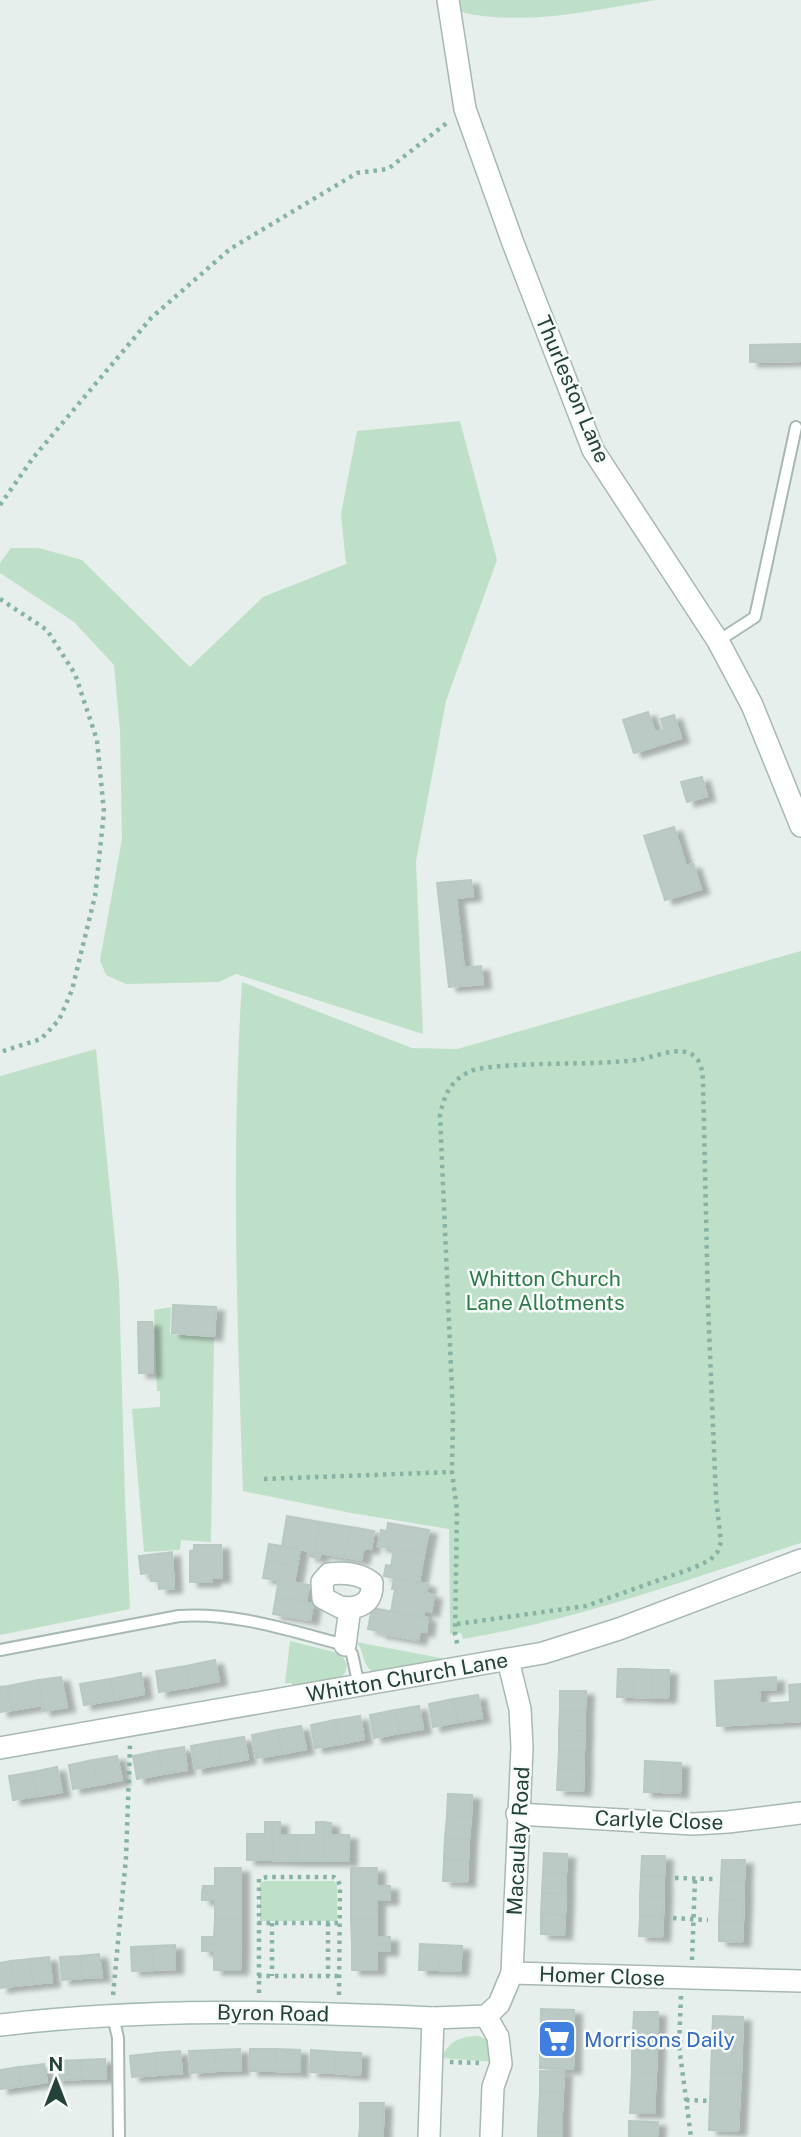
<svg xmlns="http://www.w3.org/2000/svg" width="801" height="2137" viewBox="0 0 801 2137" font-family="'Public Sans',sans-serif">
  <defs>
    <filter id="shadow"><feDropShadow dx="8" dy="4.5" stdDeviation="2" flood-color="#0004"/></filter>
  </defs>
  <rect width="100%" height="100%" fill="#e6efeb"/>
  <g fill="#bfe0c8">
    <path d="M452,0H656C586,11 521,28 451,10Z"/>
    <path d="M460,421L497,560L446,701L416,861L423,1034L236,974L219,982L126,984L106,975L100,960L122,839L120,731L114,665L74,622L0,573V563L11,548H39L82,560L190,667L263,597L346,564L341,514L357,431Z"/>
    <path d="M801,951V1543C689,1579 579,1620 463,1639L461,1633L450,1634L449,1529L351,1513L243,1491C237,1321 231,1152 242,982L412,1048L457,1049Z"/>
    <path d="M96,1049L119,1281L125,1498L130,1609L0,1635V1076Z"/>
    <path d="M171,1307L170,1334L214,1338L211,1542L181,1540L180,1550L144,1552L132,1409L160,1407V1391H157L154,1310Z"/>
    <path d="M290,1641L334,1652L343,1657L347,1665L345,1673L339,1680L298,1690L291,1683H285Z"/>
    <path d="M356,1642L441,1658L444,1664L375,1674C360,1663 366,1653 356,1642Z"/>
    <path d="M264,1881H334L337,1885V1921H260V1884Z"/>
    <path d="M478,2036L490,2041L496,2062L441,2058C449,2042 459,2036 478,2036Z"/>
  </g>
  <g fill="#bbcac4" stroke="#b8c9c2" stroke-width="2" filter="url(#shadow)">
    <path d="M800,344V361L750,362V345Z"/>
    <path d="M648,712L655,732L664,730L661,719L674,715L681,738L634,753L623,720Z"/>
    <path d="M702,777L707,796L687,802L681,782Z"/>
    <path d="M674,827L686,866L693,864L701,889L665,900L644,836Z"/>
    <path d="M471,880L473,896L456,898L464,968L481,966L483,984L449,987L437,883Z"/>
    <path d="M173,1305L216,1307L214,1336L172,1333Z"/>
    <path d="M138,1322H152L153,1373H139Z"/>
    <path d="M287,1516L320,1522L314,1557L308,1556L309,1551L282,1546Z"/>
    <path d="M320,1522L351,1527L345,1557L320,1553L319,1558L314,1557Z"/>
    <path d="M388,1523L429,1530L424,1554L378,1546L381,1530L387,1531Z"/>
    <path d="M351,1527L374,1531L371,1549L364,1548L361,1560L345,1557Z"/>
    <path d="M269,1544L300,1549L297,1566L266,1561Z"/>
    <path d="M194,1545H221L222,1578H212V1582H190V1551L194,1550Z"/>
    <path d="M394,1549L424,1554L419,1582L384,1576L386,1565L391,1566Z"/>
    <path d="M172,1552L174,1588L159,1589V1581H151V1573L141,1574L139,1556Z"/>
    <path d="M266,1561L297,1566L294,1583L263,1578Z"/>
    <path d="M394,1578L428,1584L426,1593L434,1595L431,1612L424,1610L423,1617L391,1612L395,1589H392Z"/>
    <path d="M279,1580L309,1585L306,1602L276,1597Z"/>
    <path d="M276,1597L313,1604L310,1620L273,1614Z"/>
    <path d="M372,1608L428,1618L426,1632L420,1631L418,1640L378,1633L379,1631L368,1629Z"/>
    <path d="M215,1660L219,1681L189,1687L186,1666Z"/>
    <path d="M186,1666L189,1687L159,1692L156,1671Z"/>
    <path d="M618,1669H635L634,1697H617Z"/>
    <path d="M635,1669L652,1670L651,1698L634,1697Z"/>
    <path d="M652,1670H669L668,1698H651Z"/>
    <path d="M141,1673L144,1694L114,1700L110,1679Z"/>
    <path d="M61,1677L67,1707L43,1711L38,1680Z"/>
    <path d="M776,1677V1689L759,1690L760,1704L790,1702L789,1685L801,1684V1721L717,1726L715,1681Z"/>
    <path d="M110,1679L114,1700L84,1705L80,1684Z"/>
    <path d="M38,1680L42,1705L12,1710L8,1686Z"/>
    <path d="M8,1686L12,1710L0,1712V1687Z"/>
    <path d="M560,1691H586L585,1711L560,1710Z"/>
    <path d="M478,1695L482,1718L457,1722L453,1699Z"/>
    <path d="M453,1699L457,1722L433,1727L429,1704Z"/>
    <path d="M419,1706L423,1729L399,1733L395,1710Z"/>
    <path d="M395,1710L399,1733L374,1738L370,1715Z"/>
    <path d="M560,1710L585,1711V1731H559Z"/>
    <path d="M360,1716L364,1739L340,1744L335,1720Z"/>
    <path d="M335,1720L340,1744L315,1748L311,1725Z"/>
    <path d="M301,1726L306,1749L281,1754L277,1730Z"/>
    <path d="M277,1730L281,1754L256,1758L252,1735Z"/>
    <path d="M559,1731H585L584,1751L559,1750Z"/>
    <path d="M244,1737L248,1759L222,1764L218,1741Z"/>
    <path d="M218,1741L222,1764L195,1769L191,1746Z"/>
    <path d="M184,1747L187,1770L162,1774L158,1751Z"/>
    <path d="M559,1750L584,1751V1771L558,1770Z"/>
    <path d="M158,1751L162,1774L137,1779L133,1756Z"/>
    <path d="M117,1756L122,1780L97,1785L93,1760Z"/>
    <path d="M93,1760L97,1785L73,1789L69,1765Z"/>
    <path d="M645,1761L663,1762L662,1792H644Z"/>
    <path d="M663,1762L681,1763L680,1793L662,1792Z"/>
    <path d="M57,1767L62,1792L37,1796L33,1772Z"/>
    <path d="M558,1770L584,1771L583,1791L557,1790Z"/>
    <path d="M33,1772L37,1796L13,1800L9,1776Z"/>
    <path d="M448,1794L472,1795L471,1817L447,1816Z"/>
    <path d="M447,1816L471,1817L469,1839L445,1838Z"/>
    <path d="M265,1822H273L272,1860H247V1834H265Z"/>
    <path d="M273,1822H280V1835H298V1861L272,1860Z"/>
    <path d="M316,1822H324L323,1861H298V1835H316Z"/>
    <path d="M324,1822L331,1823V1835H349V1861H323Z"/>
    <path d="M445,1838L469,1839L468,1861L444,1859Z"/>
    <path d="M544,1853L567,1854L566,1874L543,1873Z"/>
    <path d="M642,1856H665L664,1877L641,1876Z"/>
    <path d="M444,1859L468,1861L467,1882L443,1881Z"/>
    <path d="M722,1860H745L744,1881L721,1880Z"/>
    <path d="M215,1868H241V1893H202L203,1886H215Z"/>
    <path d="M351,1868H377V1886H390V1893H351Z"/>
    <path d="M543,1873L566,1874V1894L542,1893Z"/>
    <path d="M641,1876L664,1877V1897L640,1896Z"/>
    <path d="M721,1880L744,1881V1901L720,1900Z"/>
    <path d="M202,1893H241V1919H215V1900H202Z"/>
    <path d="M351,1893H390V1900H377V1919H351Z"/>
    <path d="M542,1893L566,1894L565,1915L541,1914Z"/>
    <path d="M640,1896L664,1897L663,1917L640,1916Z"/>
    <path d="M720,1900L744,1901L743,1922L719,1920Z"/>
    <path d="M541,1914L565,1915L564,1935L541,1934Z"/>
    <path d="M640,1916L663,1917L662,1937L639,1936Z"/>
    <path d="M215,1919H241V1944H202V1937H214Z"/>
    <path d="M351,1919H377V1937H390V1944H352Z"/>
    <path d="M719,1920L743,1922L742,1942L719,1941Z"/>
    <path d="M202,1944H241L240,1970H214V1951H202Z"/>
    <path d="M352,1944H390V1951H377V1970H352Z"/>
    <path d="M420,1944L441,1945L439,1970H419Z"/>
    <path d="M175,1945V1969L153,1970L152,1946Z"/>
    <path d="M441,1945L462,1946L460,1971L439,1970Z"/>
    <path d="M152,1946L153,1970L132,1971L131,1947Z"/>
    <path d="M99,1954L102,1977L82,1978L80,1956Z"/>
    <path d="M80,1956L82,1978L62,1980L60,1957Z"/>
    <path d="M49,1957L52,1982L33,1984L30,1959Z"/>
    <path d="M30,1959L33,1984L14,1986L11,1961Z"/>
    <path d="M11,1961L14,1986L0,1988V1963Z"/>
    <path d="M541,2009L574,2010L573,2069L540,2068Z"/>
    <path d="M634,2012H658L657,2032H633Z"/>
    <path d="M713,2016L743,2017L741,2074L711,2073Z"/>
    <path d="M633,2032H657V2053L632,2052Z"/>
    <path d="M240,2049L241,2070L216,2071L215,2050Z"/>
    <rect x="250" y="2049" width="25" height="22"/>
    <path d="M275,2049L300,2050V2072L275,2071Z"/>
    <path d="M215,2050L216,2071L191,2073L189,2051Z"/>
    <path d="M311,2050L336,2052L335,2073L310,2072Z"/>
    <path d="M180,2051L182,2073L157,2075L155,2053Z"/>
    <path d="M336,2052L361,2053L360,2075L335,2073Z"/>
    <path d="M632,2052L657,2053L656,2073L632,2072Z"/>
    <path d="M155,2053L157,2075L132,2077L130,2056Z"/>
    <path d="M105,2059L106,2078L81,2079L80,2060Z"/>
    <path d="M80,2060L81,2079L55,2080L54,2061Z"/>
    <path d="M44,2064L47,2082L22,2086L19,2067Z"/>
    <path d="M19,2067L22,2086L0,2089V2070Z"/>
    <path d="M540,2071L564,2072L563,2092L540,2091Z"/>
    <path d="M632,2072L656,2073L655,2093H631Z"/>
    <path d="M711,2073L741,2074L738,2131L709,2130Z"/>
    <path d="M540,2091L563,2092L562,2112H539Z"/>
    <path d="M631,2093H655V2113H630Z"/>
    <path d="M360,2103H384L383,2128H360Z"/>
    <path d="M539,2112H562V2132H538Z"/>
    <path d="M629,2121L658,2122L657,2137H629Z"/>
    <path d="M360,2128H383V2137H359Z"/>
    <rect x="538" y="2132" width="24" height="5"/>
  </g>
  <g fill="none" stroke-linecap="round" stroke-linejoin="round">
    <g stroke="#a8b8b2" stroke-width="14">
      <g id="lane">
        <path d="M718,641L755,617L796,427"/>
        <path d="M0,1650L179,1616C236,1612 290,1631 345,1645L352,1654L359,1686"/>
        <path d="M113,2016L118,2038L119,2137"/>
      </g>
    </g>
    <g stroke="#a8b8b2" stroke-width="24">
      <g id="street">
        <path d="M448,0L465,109L513,243L593,450L718,641L752,705L801,826"/>
        <path d="M345,1645L350,1608C365,1606 373,1599 372,1583C360,1573 345,1572 329,1574L322,1582L323,1598L340,1607L350,1608"/>
        <path d="M0,1748L543,1653L619,1629L801,1560"/>
        <path d="M517,1814L693,1824L728,1822L801,1813"/>
        <path d="M512,1973L801,1981"/>
        <path d="M486,2016L498,2037L501,2064L493,2087L491,2137"/>
        <path d="M433,2018L486,2016L499,2004L512,1973L522,1747L520,1709L508,1660"/>
      </g>
    </g>
    <g stroke="#a4bbb3" stroke-width="24">
      <path id="secondary" d="M0,2025C144,2008 289,2011 433,2018L429,2137"/>
    </g>
    <g stroke="#86b3a5" stroke-width="4.5" stroke-dasharray="3.5 5" stroke-linecap="butt">
      <path d="M0,505L33,458L151,318L230,249L357,173L388,169L448,122"/>
      <path d="M0,599L47,630L75,674L97,740L104,812L95,896L72,990L59,1020L41,1039L0,1052"/>
      <path d="M264,1479L452,1472"/>
      <path d="M457,1624L586,1606L693,1568L710,1560L717,1553L721,1542L716,1498L708,1305L703,1080C702,1069 701,1058 689,1053C674,1047 652,1058 637,1060C583,1066 529,1061 476,1069C452,1078 445,1092 440,1115L453,1414L452,1472L457,1510L455,1634L458,1647"/>
      <path d="M675,1878L713,1879"/>
      <path d="M673,1918L708,1920"/>
      <path d="M258,1923H339"/>
      <path d="M272,1923V1976"/>
      <path d="M328,1923V1976"/>
      <path d="M692,1960L695,1879"/>
      <path d="M258,1976H339"/>
      <path d="M259,1993V1879L267,1877H334L338,1880L340,1886L339,1995"/>
      <path d="M113,1995L126,1858L130,1745"/>
      <path d="M681,1996L679,2046L691,2137"/>
      <path d="M679,2042L712,2044"/>
      <path d="M450,2062L480,2063"/>
      <path d="M686,2100L710,2101"/>
    </g>
    <use href="#lane" stroke="#fff" stroke-width="10"/>
    <use href="#street" stroke="#fff" stroke-width="21"/>
    <use href="#secondary" stroke="#fff" stroke-width="21"/>
  </g>
  <defs>
    <g id="supermarket-square" transform="scale(2.0125)"><rect x="-9" y="-9" width="18" height="18" rx="4" fill="#3f7fe0" stroke="#f7fbf9"/><path d="M-6-5.5h2.5l.6 2H6L4.5 2H-2.5L-4.4-4H-6ZM-1.5 3.2a1.3 1.3 0 1 0 .1 0ZM3 3.2a1.3 1.3 0 1 0 .1 0Z" fill="#fff"/></g>
  </defs>
  <g fill-rule="evenodd">
    <use href="#supermarket-square" x="557" y="2039"/>
  </g>
  <g text-anchor="middle" dominant-baseline="central" stroke-width="5" stroke-linejoin="round" paint-order="stroke">
    <g font-size="21" fill="#24423a" stroke="#f7fbf9">
      <text transform="translate(573 389) rotate(67)">Thurleston Lane</text>
      <text transform="translate(407 1677) rotate(-10)">Whitton Church Lane</text>
      <text transform="translate(659 1820) rotate(2)">Carlyle Close</text>
      <text transform="translate(518 1841) rotate(-87)">Macaulay Road</text>
      <text transform="translate(602 1976) rotate(2)">Homer Close</text>
      <text transform="translate(273 2013) rotate(1)">Byron Road</text>
    </g>
    <g font-size="21" fill="#2d7a4b" stroke="#f7fbf9">
      <text x="545" y="1278">Whitton Church<tspan x="545" dy="24">Lane Allotments</tspan></text>
    </g>
    <g font-size="21" fill="#366cbe" stroke="#f7fbf9" text-anchor="start">
      <text x="584" y="2039">Morrisons Daily</text>
    </g>
  </g>
  <g transform="translate(56 2081)" stroke="#f7fbf9" stroke-width="5" paint-order="stroke">
  <path d="M0-5L12 26L0 18L-12 26Z" fill="#24423a"/>
  <text y="-10" font-size="19" font-weight="bold" text-anchor="middle" fill="#24423a">N</text>
  </g>
</svg>
